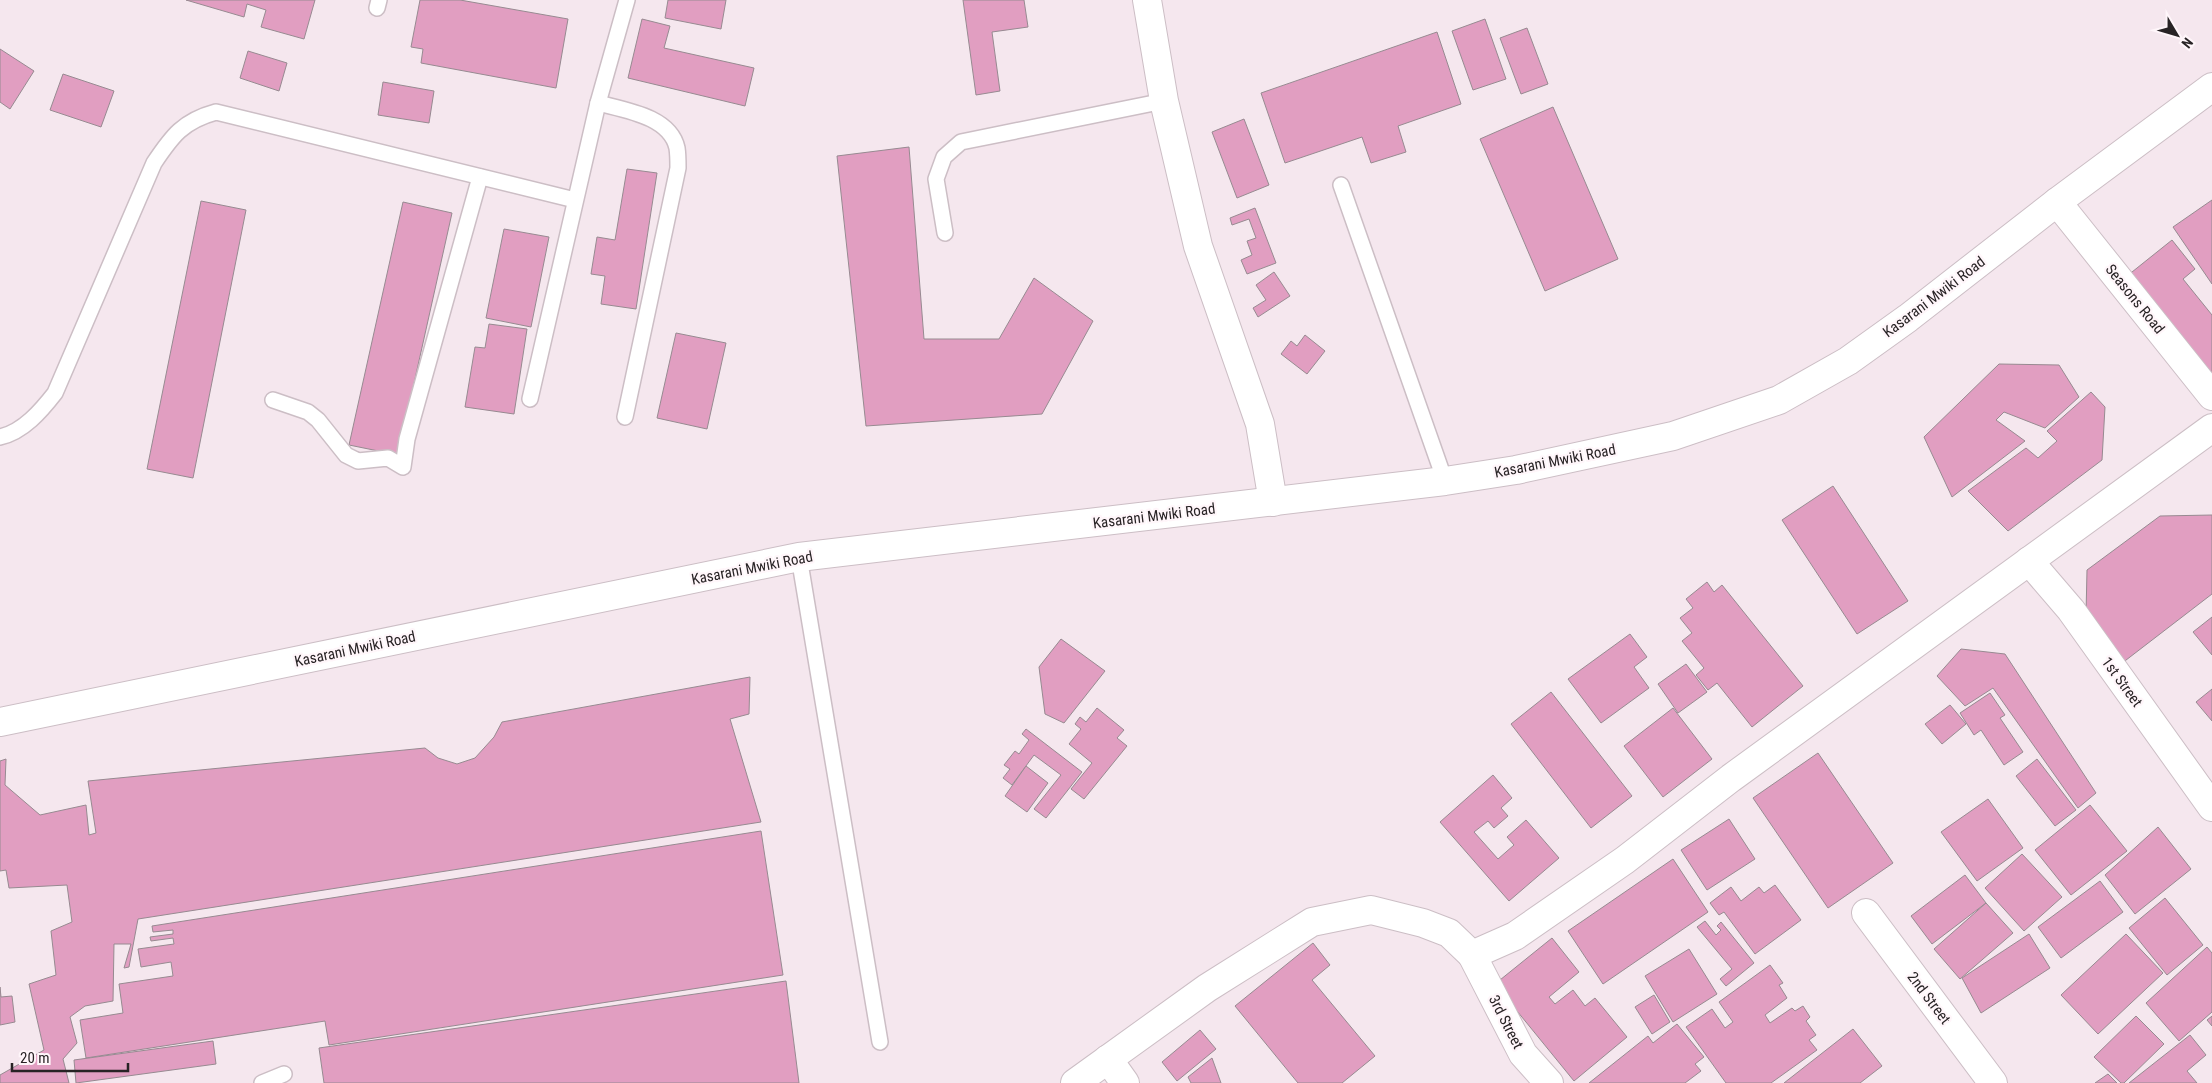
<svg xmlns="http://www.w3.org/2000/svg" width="2212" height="1083" viewBox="0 0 2212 1083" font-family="'Roboto Condensed',sans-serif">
  <rect width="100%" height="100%" fill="#f5e7ee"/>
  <g fill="#e19ec1" stroke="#978a91">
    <path d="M186,0H315L304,39L261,27L266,10L247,4L244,17Z"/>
    <path d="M420,0H460L568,19L556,88L421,63L423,49L411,47Z"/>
    <path d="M668,0H726L721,29L665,18Z"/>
    <path d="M963,0H1024L1028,27L992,32L1000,91L976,95Z"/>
    <path d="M642,19L670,26L664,48L754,68L745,106L628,78Z"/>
    <path d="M1485,19L1506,79L1473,90L1452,31Z"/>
    <path d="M1527,28L1548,84L1521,94L1500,38Z"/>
    <path d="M1437,32L1461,104L1398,126L1406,152L1371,163L1362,137L1285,163L1261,93Z"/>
    <path d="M0,49L34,71L10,109L0,102Z"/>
    <path d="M248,51L287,63L279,91L240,78Z"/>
    <path d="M63,74L114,91L101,127L50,110Z"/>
    <path d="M383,82L434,91L429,123L378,115Z"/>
    <path d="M1553,107L1618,259L1545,291L1480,139Z"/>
    <path d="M1244,119L1269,185L1237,198L1212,132Z"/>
    <path d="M909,147L924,339H999L1034,278L1093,321L1042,414L866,426L837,156Z"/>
    <path d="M627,169L657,173L636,309L601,304L605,276L591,274L597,237L615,240Z"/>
    <path d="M2212,200V284L2173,227Z"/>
    <path d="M201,201L246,210L193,478L147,469Z"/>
    <path d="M403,202L452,213L398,455L349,445Z"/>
    <path d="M1255,208L1276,263L1247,274L1241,260L1252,255L1247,241L1256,238L1249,219L1232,225L1230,218Z"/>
    <path d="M504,229L549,237L531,327L486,318Z"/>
    <path d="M2172,240L2195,269L2183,279L2212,315V383L2127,276Z"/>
    <path d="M1274,272L1290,296L1258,317L1253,308L1266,300L1256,285Z"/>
    <path d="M489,324L527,329L514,414L465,407L475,347L485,348Z"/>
    <path d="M676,333L726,343L707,429L657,418Z"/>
    <path d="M1305,335L1325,351L1307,374L1281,354L1291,341L1297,346Z"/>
    <path d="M1999,364L2059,365L2079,397L2045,428L2004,412L1996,420L2025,441L1952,497L1924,437Z"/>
    <path d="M2091,392L2105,407L2102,460L2008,531L1968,491L2026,448L2038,458L2057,441L2047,431Z"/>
    <path d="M1833,486L1908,601L1857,634L1782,520Z"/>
    <path d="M2212,515V594L2117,667L2086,615L2087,570L2160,516Z"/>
    <path d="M1707,582L1714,592L1722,585L1803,686L1752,727L1717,683L1708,690L1696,675L1704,668L1682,641L1692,633L1680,618L1693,608L1686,599Z"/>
    <path d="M2212,617V655L2193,632Z"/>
    <path d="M1630,634L1647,657L1634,667L1649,688L1601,723L1568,679Z"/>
    <path d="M1061,639L1105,671L1064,723L1045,714L1039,667Z"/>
    <path d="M1961,649L2005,654L2096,793L2078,808L1993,688L1965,706L1937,676Z"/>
    <path d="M1686,664L1707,692L1678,713L1658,684Z"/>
    <path d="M750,677L749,714L730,719L761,822L138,919L129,967L124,968L131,944H114L113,1001L85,1006L70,1017L77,1043L63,1059L69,1083H0V1075L44,1050L29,984L56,975L51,931L72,922L67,885L9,888L6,870L0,871V761L6,759L5,785L40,815L86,805L89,835L96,833L88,781L425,748L438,758L457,764L475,758L494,737L502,722Z"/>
    <path d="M2212,689V721L2196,702Z"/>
    <path d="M1551,692L1632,796L1591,828L1511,724Z"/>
    <path d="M1990,693L2005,715L2000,718L2023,752L2004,765L1981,730L1974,735L1960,713Z"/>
    <path d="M1950,705L1966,724L1942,744L1925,724Z"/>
    <path d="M1097,708L1124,730L1117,738L1127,746L1084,799L1071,789L1092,763L1069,744L1081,729L1075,724L1080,717L1086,722Z"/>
    <path d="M1673,708L1712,759L1663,797L1624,746Z"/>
    <path d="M1026,729L1082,772L1046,818L1034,809L1061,775L1034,755L1012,785L1003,778L1010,769L1004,765L1015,751L1019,754L1029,740L1022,734Z"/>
    <path d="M1818,753L1893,863L1828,908L1753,798Z"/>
    <path d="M2037,759L2076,810L2055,826L2016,776Z"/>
    <path d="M1026,766L1048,783L1027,812L1005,796Z"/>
    <path d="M1493,775L1512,798L1501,808L1508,816L1494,828L1488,821L1474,832L1498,859L1514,845L1507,837L1526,820L1559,858L1509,901L1440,822Z"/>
    <path d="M1988,799L2023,848L1977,881L1941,832Z"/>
    <path d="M2090,805L2127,851L2071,895L2035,850Z"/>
    <path d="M1729,819L1755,859L1707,890L1681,850Z"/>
    <path d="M2158,827L2191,869L2135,914L2105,875Z"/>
    <path d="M761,831L783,975L329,1045L325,1021L86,1058L80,1020L123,1013L119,984L173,976L171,962L141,967L138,949L174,944L173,938L151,941L150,937L173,934V930L153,932L152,926Z"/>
    <path d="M2022,854L2062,897L2024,931L1985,888Z"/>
    <path d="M1673,859L1708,912L1603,984L1568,931Z"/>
    <path d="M1965,875L1986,903L1932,944L1911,916Z"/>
    <path d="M2100,881L2123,912L2061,958L2038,927Z"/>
    <path d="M1775,885L1801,920L1755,954L1724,912L1719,915L1710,903L1731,887L1741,901L1759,887L1764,893Z"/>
    <path d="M2165,898L2203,945L2167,975L2129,928Z"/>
    <path d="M1986,903L2013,933L1960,979L1934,949Z"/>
    <path d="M1705,921L1716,935L1721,930L1717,926L1721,922L1754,963L1726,986L1720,979L1732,969L1697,927Z"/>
    <path d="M2029,934L2050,968L1981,1013L1962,978Z"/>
    <path d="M2126,934L2163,973L2098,1034L2061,995Z"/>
    <path d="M1552,938L1579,972L1549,997L1555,1004L1573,990L1585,1006L1595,998L1627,1037L1574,1081L1495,984Z"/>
    <path d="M1313,943L1330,965L1312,980L1375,1056L1342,1083H1298L1235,1006Z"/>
    <path d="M2207,947L2212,953V1012L2179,1041L2146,1003Z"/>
    <path d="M1689,949L1717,994L1673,1022L1645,976Z"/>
    <path d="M1770,965L1783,983L1779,985L1787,998L1765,1015L1770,1023L1792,1008L1795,1011L1803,1006L1810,1017L1806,1021L1816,1035L1809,1040L1817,1050L1771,1083H1726L1686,1027L1712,1009L1725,1028L1733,1022L1719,1002Z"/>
    <path d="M786,981L799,1083H324L319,1048Z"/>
    <path d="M0,987L1,997L12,996L15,1022L0,1025Z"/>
    <path d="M1654,995L1670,1022L1652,1034L1635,1007Z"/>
    <path d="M2136,1016L2164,1044L2124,1083H2121L2094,1057Z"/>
    <path d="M2212,1016V1026L2207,1020Z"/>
    <path d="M1677,1024L1704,1057L1695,1064L1701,1071L1685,1083H1589L1648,1036L1653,1043Z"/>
    <path d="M1853,1029L1882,1066L1860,1083H1784Z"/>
    <path d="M1200,1030L1216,1049L1177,1081L1162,1062Z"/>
    <path d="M2190,1035L2206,1055L2187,1071L2197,1083H2129Z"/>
    <path d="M213,1041L216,1064L76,1083L74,1060Z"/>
    <path d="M1212,1058L1221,1083H1191L1188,1077Z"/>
    <path d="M2108,1074L2117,1083H2095Z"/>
  </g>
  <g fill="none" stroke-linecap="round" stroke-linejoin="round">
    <g stroke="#ccbec5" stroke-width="18">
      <g id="service">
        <path d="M377,8L379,0"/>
        <path d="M598,103C624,110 670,116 677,148C678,154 678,162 678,168L625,417"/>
        <path d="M1341,185L1445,481"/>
        <path d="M945,233L936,179L944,157L961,142L1164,101"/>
        <path d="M530,399L598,103L627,0"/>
        <path d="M273,400L308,412L318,420L346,455L358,461L388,458L403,467L407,439L480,177"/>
        <path d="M0,437C23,432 41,411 55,393L154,163C172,136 183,121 216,112L575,200"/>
        <path d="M799,557L880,1042"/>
        <path d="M262,1083L284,1074"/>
      </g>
    </g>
    <g stroke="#ccbec5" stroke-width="30">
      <g id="minor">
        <path d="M1147,0L1164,101L1198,246L1260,424L1273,502"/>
        <path d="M2057,202L2212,396"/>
        <path d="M2029,561L2071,610L2212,807"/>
        <path d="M1866,913L1993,1083"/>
        <path d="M1472,955L1523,1054L1549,1083"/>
        <path d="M1108,1059L1125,1083"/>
        <path d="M1075,1083L1207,988L1312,922L1371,910L1423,923L1449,933L1472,955L1515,936L1625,860L1731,778L2212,428"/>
      </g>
    </g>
    <g stroke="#ccbec5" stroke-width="30">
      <path id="secondary" d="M0,722L799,557L1445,481L1516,470L1673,436L1779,400L1848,361L1908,318L2057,202L2212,87"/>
    </g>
    <use href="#service" stroke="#fff" stroke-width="15"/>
    <use href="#minor" stroke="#fff" stroke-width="28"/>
    <use href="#secondary" stroke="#fff" stroke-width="28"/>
  </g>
  <g text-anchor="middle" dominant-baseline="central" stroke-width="4.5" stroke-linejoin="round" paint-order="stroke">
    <g font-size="15" fill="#282325" stroke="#fff6fa">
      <text transform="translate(1934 297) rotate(-37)">Kasarani Mwiki Road</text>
      <text transform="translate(2135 299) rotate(51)">Seasons Road</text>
      <text transform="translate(1555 461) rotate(-11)">Kasarani Mwiki Road</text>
      <text transform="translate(1154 516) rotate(-7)">Kasarani Mwiki Road</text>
      <text transform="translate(752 568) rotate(-11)">Kasarani Mwiki Road</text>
      <text transform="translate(355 649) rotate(-12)">Kasarani Mwiki Road</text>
      <text transform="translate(2122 682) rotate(54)">1st Street</text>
      <text transform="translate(1929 998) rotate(53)">2nd Street</text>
      <text transform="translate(1506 1022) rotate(63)">3rd Street</text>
    </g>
  </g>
  <g transform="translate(2177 35) rotate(128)" stroke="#fff6fa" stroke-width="4" paint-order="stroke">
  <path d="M0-4L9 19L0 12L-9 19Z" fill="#282325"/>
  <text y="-8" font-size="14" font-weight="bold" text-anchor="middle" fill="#282325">N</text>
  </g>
  <path d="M12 1063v8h116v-8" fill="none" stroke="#282325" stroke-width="2.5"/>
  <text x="20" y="1063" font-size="15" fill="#282325" stroke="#fff6fa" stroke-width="4" paint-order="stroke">20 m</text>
</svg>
